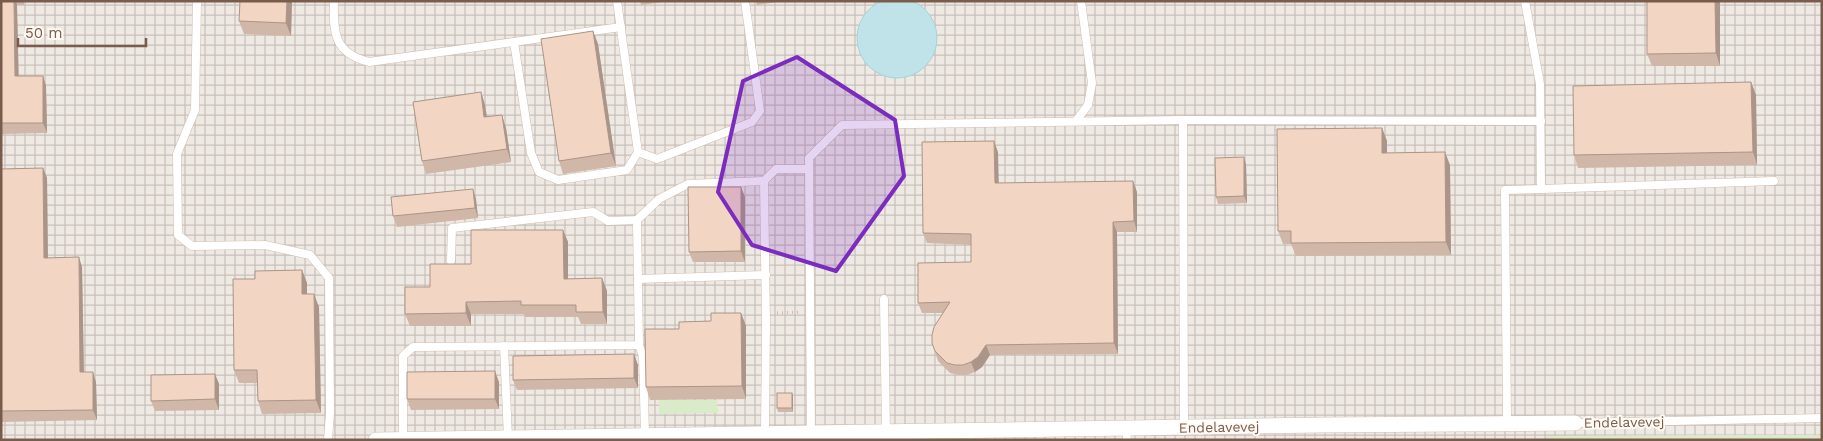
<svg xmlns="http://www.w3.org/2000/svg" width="1823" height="441" viewBox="0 0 1823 441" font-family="'Work Sans',sans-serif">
  <defs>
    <pattern id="industrial-grid" width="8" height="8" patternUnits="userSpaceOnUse" patternTransform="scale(1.25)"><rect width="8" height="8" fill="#efe9e4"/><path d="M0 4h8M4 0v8" fill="none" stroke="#c7c0bb"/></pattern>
  </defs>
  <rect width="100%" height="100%" fill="#fdf6ec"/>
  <path fill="url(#industrial-grid)" d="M1,1H1822V435L1547,436L1546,440H1Z"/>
  <g fill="#d8ecc9">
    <path d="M659,400H717L718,413L659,414Z"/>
    <path d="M1822,435V440H1546V436Z"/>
  </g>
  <circle fill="#bfe3e8" stroke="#a5d3da" cx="897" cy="38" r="40"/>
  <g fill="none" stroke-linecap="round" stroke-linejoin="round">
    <g stroke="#d1beb0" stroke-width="9">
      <g id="service">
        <path d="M197,1L195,110L177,154L178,235L192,246L265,245L310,255L329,278L330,413L328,440"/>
        <path d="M334,1C333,33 334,53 369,62L621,27"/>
        <path d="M617,1L638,152L657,159L752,122L760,111L745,1"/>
        <path d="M1525,1L1540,84L1541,189L1774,181"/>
        <path d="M514,42L531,153L539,172L558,180L627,170L638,152"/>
        <path d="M1183,120L1184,427"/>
        <path d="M1076,121L1088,105L1092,83L1081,1"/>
        <path d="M764,181L776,169H809"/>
        <path d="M451,261L452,228L593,212L608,221L637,220L659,199L688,184L764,181L766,325L765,434"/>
        <path d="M638,279L766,275"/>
        <path d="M884,299L886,431"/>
        <path d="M639,345L643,356L645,435"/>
        <path d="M504,346L508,438"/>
        <path d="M1507,423L1505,190L1541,189"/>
        <path d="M1575,423L1822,418"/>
        <path d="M1126,428L1127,440"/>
        <path d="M811,433L809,158L842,125L1183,120L1541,121"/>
        <path d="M403,439V356L413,347L639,345L637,220"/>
      </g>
    </g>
    <g stroke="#d1beb0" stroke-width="16">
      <path id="minor" d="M376,440L1321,425L1575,423"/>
    </g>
    <path stroke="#d9b8a5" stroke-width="3" stroke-dasharray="1 4" stroke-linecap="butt" d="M777,313L800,312"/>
    <use href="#service" stroke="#fff" stroke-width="8"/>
    <use href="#minor" stroke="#fff" stroke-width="15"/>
  </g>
  <g fill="#d1b7a8">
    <path d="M1,1H24V5H17L18,76H43L46,86L47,133L1,134Z"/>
    <path d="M292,1L291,36L244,34L239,21Z"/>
    <path d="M640,1H669L641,5Z"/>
    <path d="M756,1H783L757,5Z"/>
    <path d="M1720,1V66H1652L1647,54Z"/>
    <path d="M593,31L598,44L616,166L563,174L559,161Z"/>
    <path d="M1751,82L1756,95L1757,165L1578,168L1574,155Z"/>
    <path d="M481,92L485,105L487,117L506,128L511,162L426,174L422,161Z"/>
    <path d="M1382,128L1387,141V153L1450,165L1451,255L1296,256L1291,244H1283L1278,231Z"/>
    <path d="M998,152V183L1137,192V232H1117L1118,354L990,355L982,367L975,372L967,375H959L950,373L938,361L932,343L943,313H922L918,303L971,262V245L927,243L923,233Z"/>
    <path d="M1246,164L1247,203L1218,204L1216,197Z"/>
    <path d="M43,168L47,178L48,258L82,267L84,372L96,382L97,420L1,422V169Z"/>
    <path d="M745,197V262H693L689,252Z"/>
    <path d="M476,199L478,218L397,227L393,216Z"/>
    <path d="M563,230L568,242V279L602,278L607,291V324H581L578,317H525L524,314H471V326H410L405,314L430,287L471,264Z"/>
    <path d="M302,270L307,283V294L319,307L321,413L262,414L258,401L257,383H239L234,370L255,279Z"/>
    <path d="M741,313L746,326V399L650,400L646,387L679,329Z"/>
    <path d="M638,365V388L517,390L513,380Z"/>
    <path d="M215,374L219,384V410L155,411L151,401Z"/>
    <path d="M499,382V409L411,410L407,399Z"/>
    <path d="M792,393L793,396V412H778L777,408Z"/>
  </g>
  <g fill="#aa9588">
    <path d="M14,1H16L17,5L19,87L15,76Z"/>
    <path d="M287,1H292L291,36L286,23Z"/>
    <path d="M1715,1H1720V66L1716,53Z"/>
    <path d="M593,31L598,44L616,166L611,153Z"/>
    <path d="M43,76L46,86L47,133L43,123Z"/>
    <path d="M1751,82L1756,95L1757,165L1753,152Z"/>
    <path d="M481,92L485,105L489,130L484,117Z"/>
    <path d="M502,115L506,128L511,162L507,149Z"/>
    <path d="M1382,128L1387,141V166L1382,153Z"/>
    <path d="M994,141L998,152L999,193L995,183Z"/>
    <path d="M1445,152L1450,165L1451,255L1446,242Z"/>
    <path d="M1244,157L1246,164L1247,203L1244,196Z"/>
    <path d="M43,168L47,178L48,268L44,258Z"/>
    <path d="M1133,181L1137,192V232L1134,221Z"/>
    <path d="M741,187L745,197V262L741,251Z"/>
    <path d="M473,189L476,199L478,218L475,208Z"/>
    <path d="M1113,222L1117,232L1118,354L1114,343Z"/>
    <path d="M563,230L568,242V292L564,279Z"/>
    <path d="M79,257L82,267L84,382L80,372Z"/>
    <path d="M302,270L307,283V307L302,294Z"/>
    <path d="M602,278L607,291V324L603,312Z"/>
    <path d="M314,294L319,307L321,413L316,400Z"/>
    <path d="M466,302L471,314V326L466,313Z"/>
    <path d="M741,313L746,326V399L742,386Z"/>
    <path d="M986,345L990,355L982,367L975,372L971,362Z"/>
    <path d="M634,354L638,365V388L634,378Z"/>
    <path d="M495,371L499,382V409L495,399Z"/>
    <path d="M93,372L96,382L97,420L93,410Z"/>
    <path d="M215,374L219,384V410L215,399Z"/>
    <path d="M792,393L793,396V412L792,408Z"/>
  </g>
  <g fill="#f3d5c3" stroke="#aa9588">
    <path d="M1,1H14L15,76H43V123H1Z"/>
    <path d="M240,1H287L286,23L239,21Z"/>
    <path d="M1647,1H1715L1716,53L1647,54Z"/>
    <path d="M593,31L611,153L559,161L541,39Z"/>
    <path d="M1751,82L1753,152L1574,155L1573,86Z"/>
    <path d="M481,92L484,117L502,115L507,149L422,161L413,102Z"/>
    <path d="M1382,128V153L1445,152L1446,242L1291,243V231H1278L1277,129Z"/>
    <path d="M994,141L995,183L1133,181L1134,221L1113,222L1114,343L986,345L978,357L971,362L963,365H955L947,363L935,351L932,343V335L934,327L950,302L918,303V263L971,262V234L923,233L922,142Z"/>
    <path d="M1244,157V196L1216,197L1215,158Z"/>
    <path d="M43,168L44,258L79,257L80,372H93V410L1,411V169Z"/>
    <path d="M688,187H741V251L689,252Z"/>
    <path d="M473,189L475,208L393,216L391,197Z"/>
    <path d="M471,230H563L564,279L602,278L603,312H576V305H521V301L466,302V313L405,314V287H430V264H471Z"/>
    <path d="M302,270V294H314L316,400L258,401L257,370H234L233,279H255V271Z"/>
    <path d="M711,313H741L742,386L646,387L645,329H679V322L711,321Z"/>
    <path d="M634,354V378L513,380V356Z"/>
    <path d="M495,371V399H407V372Z"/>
    <path d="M215,374V399L151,401V375Z"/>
    <rect x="777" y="393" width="15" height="15"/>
  </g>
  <path fill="#7b2cbf" fill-opacity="0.2" stroke="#7b2cbf" stroke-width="4" stroke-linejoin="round" d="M797,57L895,120L904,176L836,271L752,245L718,192L743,81Z"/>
  <g text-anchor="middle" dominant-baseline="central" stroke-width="4" stroke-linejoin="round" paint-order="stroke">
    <g font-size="14" fill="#7a5c4d" stroke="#fffaf3">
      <text transform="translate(1624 422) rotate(-1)">Endelavevej</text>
      <text transform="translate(1219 427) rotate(-1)">Endelavevej</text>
    </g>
  </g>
  <rect width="1823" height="441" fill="none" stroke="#7a5c4d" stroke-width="5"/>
  <path d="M18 38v8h128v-8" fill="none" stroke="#7a5c4d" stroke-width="2.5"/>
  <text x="25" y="38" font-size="15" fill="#7a5c4d" stroke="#fffaf3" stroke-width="4" paint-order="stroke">50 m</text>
</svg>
